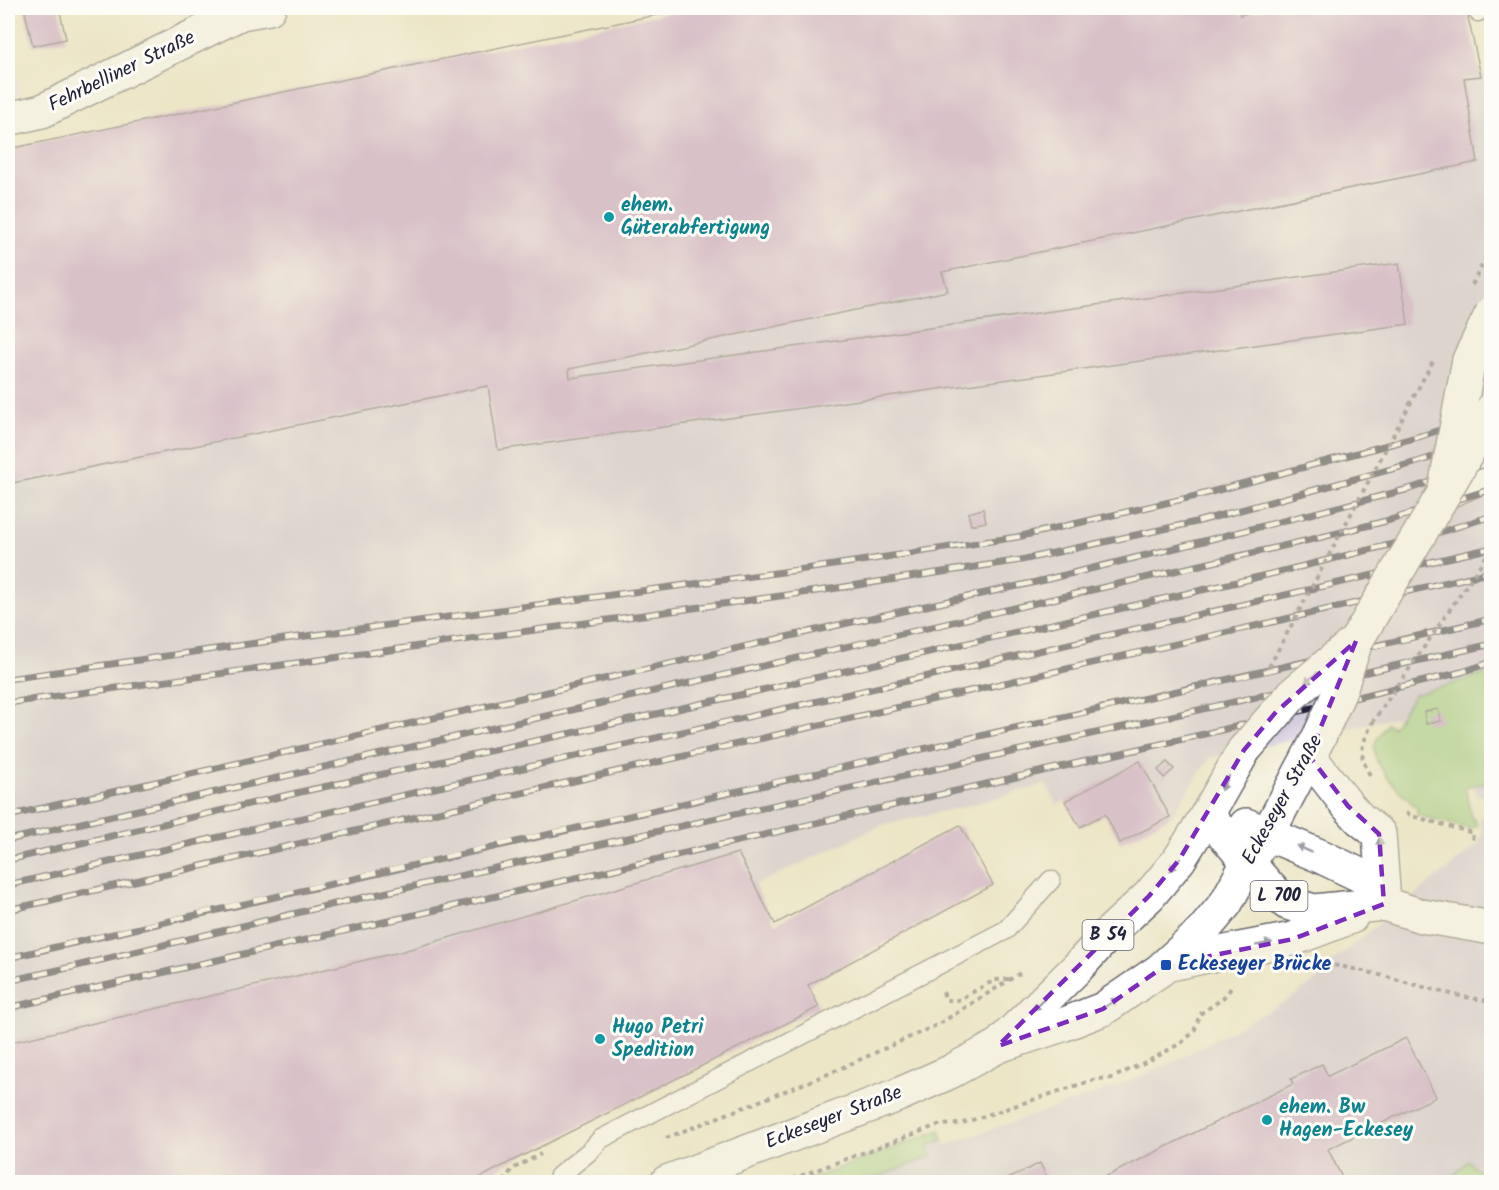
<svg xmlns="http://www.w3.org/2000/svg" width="1499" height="1190" viewBox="0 0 1499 1190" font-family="Kalam,sans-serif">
  <rect width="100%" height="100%" fill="#fdfcf7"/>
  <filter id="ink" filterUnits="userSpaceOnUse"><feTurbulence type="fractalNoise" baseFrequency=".0167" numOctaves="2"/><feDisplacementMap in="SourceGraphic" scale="12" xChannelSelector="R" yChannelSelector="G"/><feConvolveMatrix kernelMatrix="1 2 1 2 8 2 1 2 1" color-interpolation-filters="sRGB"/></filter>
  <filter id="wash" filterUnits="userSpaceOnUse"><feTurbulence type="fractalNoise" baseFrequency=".008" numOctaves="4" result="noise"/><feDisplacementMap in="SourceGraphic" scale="24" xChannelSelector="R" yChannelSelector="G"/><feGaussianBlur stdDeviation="1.35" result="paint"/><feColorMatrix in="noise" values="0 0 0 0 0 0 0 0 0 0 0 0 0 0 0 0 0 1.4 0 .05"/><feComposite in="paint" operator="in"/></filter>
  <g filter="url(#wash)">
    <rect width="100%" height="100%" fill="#ece5c6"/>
    <path fill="#e8d2ee" d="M8,37L20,94L8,97Z"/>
    <g fill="#c9bfd7">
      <path d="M690,8H1239L1241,15L1269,8H1466L1481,75L1492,73L1491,672L1414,695L1399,717L1210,758L1170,817L1140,761L1057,805L1046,784L971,805L882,825L755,885L738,853L400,952L8,1043V149Z"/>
      <path d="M1491,781V1182H865L931,1156L928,1145L943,1140L946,1145L1101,1092L1139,1077L1173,1062L1270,1010L1296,995L1317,979L1318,973L1476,846L1480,840L1482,831L1479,818L1487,816L1482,795L1477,796L1474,785Z"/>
    </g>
    <g fill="#96ca7b" stroke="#5c765b" stroke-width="1.5">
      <path d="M1491,672V781L1465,787L1472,819H1475L1477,826L1470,829L1417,815V808C1403,794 1369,765 1375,744C1377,737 1383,730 1387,724L1393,727L1414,695Z"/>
      <path d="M940,1130L943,1140L928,1145L932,1156L865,1182H803Z"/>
      <path d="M1468,1161L1491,1180V1182H1447Z"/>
    </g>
    <g id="blocks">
      <g fill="#c094cb">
        <path d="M24,8H59L66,39L33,46Z"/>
        <path d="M690,8H1239L1240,15L1269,8H1466L1481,76L1464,78L1478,162L942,272L948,291L569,369L570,378L1399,263L1408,324L498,450L488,386L8,484V149Z"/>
        <path d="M983,509L986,522L971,525L968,513Z"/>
        <path d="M1438,709L1441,721L1426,724L1424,712Z"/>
        <path d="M1140,761L1170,817L1120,843L1105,814L1080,827L1065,801Z"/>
        <path d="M1167,762L1174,769L1164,778L1158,770Z"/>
        <path d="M960,825L993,885L808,985L819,1007L510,1162L472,1182H8V1043L400,952L738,853L775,924Z"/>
        <path d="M1406,1038L1436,1097L1328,1149L1344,1182H1095L1293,1084L1291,1079L1322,1064L1328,1076Z"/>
        <path d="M1040,1163L1049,1182H1002Z"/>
      </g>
    </g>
  </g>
  <g filter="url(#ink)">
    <use href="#blocks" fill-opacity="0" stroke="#69666c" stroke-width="1.5"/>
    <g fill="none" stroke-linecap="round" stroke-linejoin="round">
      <g stroke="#69666c" stroke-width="21">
        <g id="lane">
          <path d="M1477,8L1478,12"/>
          <path d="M561,1182L559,1176L591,1150L601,1139L1006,930L1051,880"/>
        </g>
      </g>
      <g stroke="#69666c" stroke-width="36">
        <path id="street" d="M8,119L42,111L241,13L269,8"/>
      </g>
      <g stroke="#69666c" stroke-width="36">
        <g id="primary">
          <path d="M1444,493L1492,472"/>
          <path d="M1309,756L1348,806L1360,819L1379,834L1384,903"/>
          <path d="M1207,815L1270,888L1287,903L1314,911L1384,904L1422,916L1492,928"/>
          <path d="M1246,825L1320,856L1368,879L1384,904"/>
          <path d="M1170,964L1240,949L1293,939L1351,917"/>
          <path d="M1002,1042L1077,968L1108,934L1149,896L1179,860L1207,815L1244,750"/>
          <path d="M667,1182L898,1095L950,1072L998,1046L1062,1025L1103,1009L1160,970L1203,931L1226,903L1248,862L1268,833L1320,735"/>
        </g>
      </g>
      <g stroke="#69666c" stroke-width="4" stroke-dasharray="4.5 4.5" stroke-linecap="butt">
        <path d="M1370,775C1357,752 1362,746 1372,723"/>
        <path d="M1406,813L1412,816L1473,833L1472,841"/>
        <path d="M1325,964C1382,971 1435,995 1492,1001"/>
        <path d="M943,992L946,1000H958L995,980L1009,979"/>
        <path d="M666,1138L828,1074L939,1024L1022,972"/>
        <path d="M504,1182L512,1169L541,1154"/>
        <path d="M784,1182L938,1125L960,1124L1096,1079L1112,1078L1156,1057L1181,1043L1194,1032L1200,1014L1222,999L1233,986"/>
      </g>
      <use href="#lane" stroke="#fff" stroke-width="18"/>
      <use href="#street" stroke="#fff" stroke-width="33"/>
      <use href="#primary" stroke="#fff" stroke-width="33"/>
      <g stroke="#22223b" stroke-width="7">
        <g id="rail">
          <path d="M8,679L284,639L827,566L1017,537L1196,496L1421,436L1492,413"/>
          <path d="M8,703L831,589L1021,560L1196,522L1414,463L1492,438"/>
          <path d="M8,816L834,626L1036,582L1196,543L1409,489L1492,462"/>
          <path d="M8,840L1322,537L1390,520L1492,489"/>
          <path d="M8,860L305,791L581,731L1246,580L1434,534L1492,516"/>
          <path d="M8,885L1492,548"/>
          <path d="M8,910L1492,572"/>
          <path d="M8,958C501,842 997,734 1492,619"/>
          <path d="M8,981L72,967L330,905L1492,644"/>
          <path d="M8,1008L1196,736L1462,672L1492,662"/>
        </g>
      </g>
      <use href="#rail" stroke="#fdfcf7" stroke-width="4.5" stroke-dasharray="14" stroke-linecap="butt"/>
      <g stroke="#69666c" stroke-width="36" stroke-linecap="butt">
        <path id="secondary-bridge" d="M1446,489L1492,410"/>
      </g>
      <g stroke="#69666c" stroke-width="36" stroke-linecap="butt">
        <g id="primary-bridge">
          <path d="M1320,735L1339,693L1356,641L1444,493L1469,360L1492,313"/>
          <path d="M1244,750L1293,694L1356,641"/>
        </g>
      </g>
      <g stroke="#69666c" stroke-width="4" stroke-dasharray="4.5 4.5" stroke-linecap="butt">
        <path d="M1472,285L1492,246"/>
        <path d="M1269,667L1433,361"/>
        <path d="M1372,723L1492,548"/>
      </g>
      <use href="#secondary-bridge" stroke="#fff" stroke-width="33"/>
      <use href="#primary-bridge" stroke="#fff" stroke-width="33"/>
    </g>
    <defs><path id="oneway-solid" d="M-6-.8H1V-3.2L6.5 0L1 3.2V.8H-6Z" transform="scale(1.5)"/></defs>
    <g fill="#9c9ca7">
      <use href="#oneway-solid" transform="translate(1311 678) rotate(140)"/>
      <use href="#oneway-solid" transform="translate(1225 783) rotate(120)"/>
      <use href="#oneway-solid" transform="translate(1380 846) rotate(-94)"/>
      <use href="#oneway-solid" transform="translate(1304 849) rotate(-156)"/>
      <use href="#oneway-solid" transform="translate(1175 864) rotate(128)"/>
      <use href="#oneway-solid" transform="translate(1264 944) rotate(-10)"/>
      <use href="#oneway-solid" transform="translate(1111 1003) rotate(-34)"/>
      <use href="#oneway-solid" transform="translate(1039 1004) rotate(135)"/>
    </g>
  </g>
  <path d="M0 0H1499V1190H0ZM1356,641L1309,756L1348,806L1379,834L1384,904L1293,939L1166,965L1103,1009L998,1046L1149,896L1179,860L1244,750L1276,712Z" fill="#ece5c6" fill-opacity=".55" fill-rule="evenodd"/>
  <path fill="none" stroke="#7b2cbf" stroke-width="4.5" stroke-dasharray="12 8" stroke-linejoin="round" d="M1356,641L1309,756L1348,806L1379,834L1384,904L1293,939L1166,965L1103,1009L998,1046L1149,896L1179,860L1244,750L1276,712Z"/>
  <g fill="#0f9aa8" stroke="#fdfcf7" stroke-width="2">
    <circle cx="609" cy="217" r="6"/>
    <circle cx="600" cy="1039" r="6"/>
    <circle cx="1267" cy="1120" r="6"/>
  </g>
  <rect fill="#1a4fb4" stroke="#fdfcf7" stroke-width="2" x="1160" y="959" width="12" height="12" rx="3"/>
  <g text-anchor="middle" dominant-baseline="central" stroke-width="6" stroke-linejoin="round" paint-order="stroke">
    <g fill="#fdfcf7" stroke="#646373" stroke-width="1.5">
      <rect x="1250.5" y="881" width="57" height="30" rx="4.5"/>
      <rect x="1082.5" y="920" width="51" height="30" rx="4.5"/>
    </g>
    <g font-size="18" font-weight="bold" fill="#22223b">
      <text x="1279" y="896">L 700</text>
      <text x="1108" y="935">B 54</text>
    </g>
    <g font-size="20" fill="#22223b" stroke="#fdfcf7">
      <text transform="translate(122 72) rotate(-26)">Fehrbelliner Straße</text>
      <text transform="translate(1283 800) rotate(-61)">Eckeseyer Straße</text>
      <text transform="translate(834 1118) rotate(-21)">Eckeseyer Straße</text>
    </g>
    <g font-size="20" font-weight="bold" fill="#0d838f" stroke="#fdfcf7" text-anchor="start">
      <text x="621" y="206">ehem.<tspan x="621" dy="23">Güterabfertigung</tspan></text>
      <text x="612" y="1028">Hugo Petri<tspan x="612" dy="23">Spedition</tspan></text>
      <text x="1279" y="1108">ehem. Bw<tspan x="1279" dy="23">Hagen-Eckesey</tspan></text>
    </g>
    <g font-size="20" font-weight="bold" fill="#164399" stroke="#fdfcf7" text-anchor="start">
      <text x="1178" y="965">Eckeseyer Brücke</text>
    </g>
  </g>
  <rect width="1499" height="1190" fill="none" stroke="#fdfcf7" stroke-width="30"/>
</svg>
